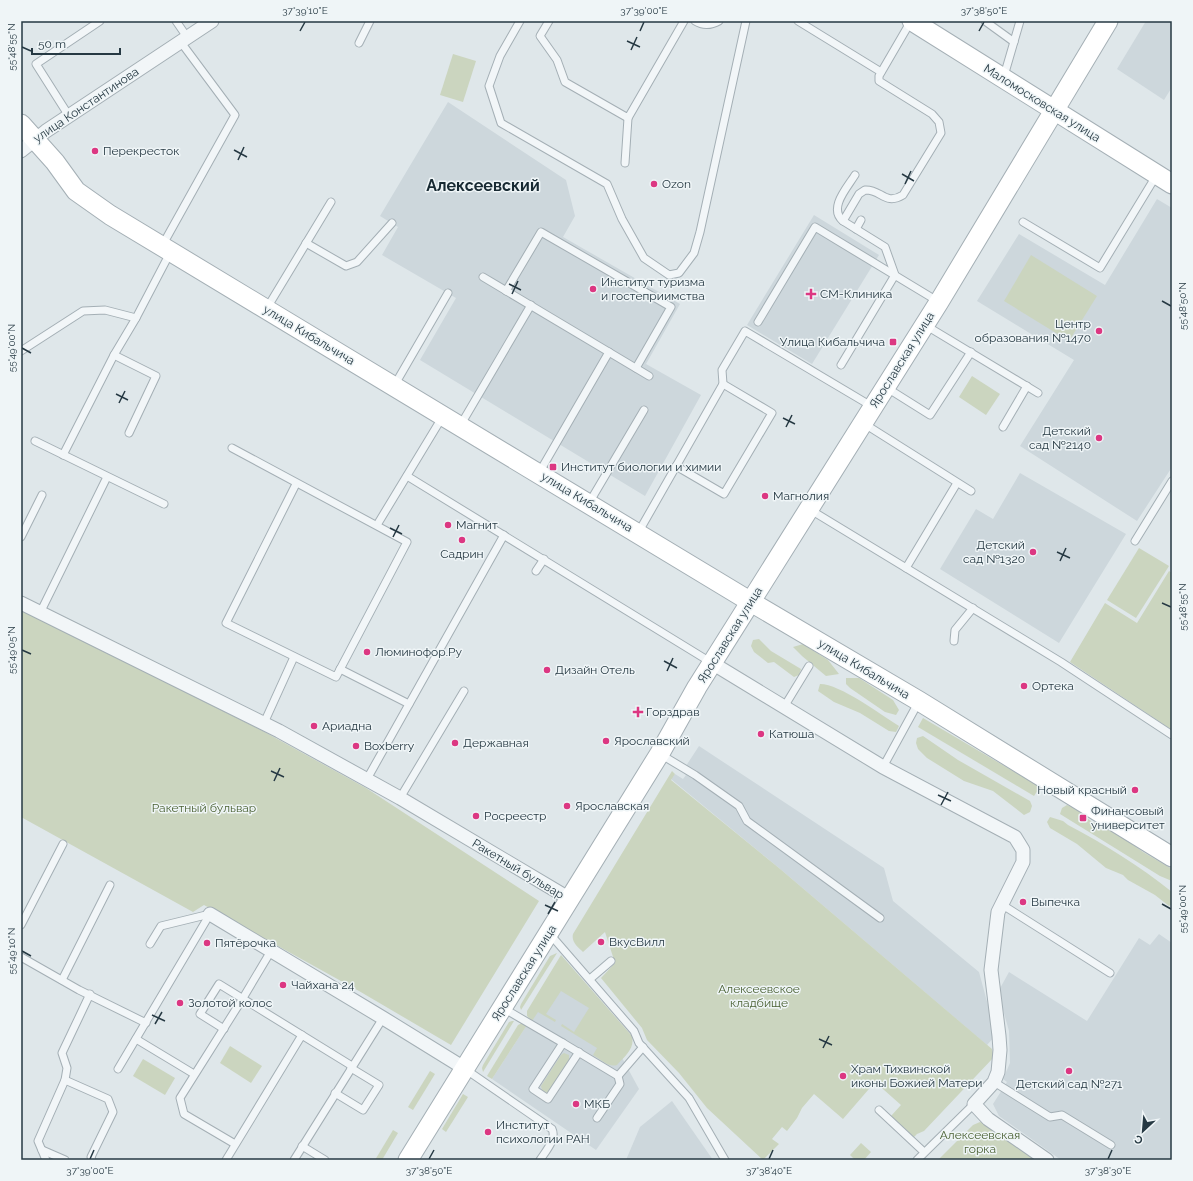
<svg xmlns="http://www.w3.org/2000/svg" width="1193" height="1181" viewBox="0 0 1193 1181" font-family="Raleway,sans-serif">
  <rect width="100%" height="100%" fill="#dfe7ea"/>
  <g fill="#cdd7dc">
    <path d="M1146,21H1172V87L1164,100L1117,69Z"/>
    <path d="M448,102L566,180L575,216L563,237L680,304L646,364L701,395L645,496L420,360L456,298L382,255L398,227L380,216Z"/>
    <path d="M1157,199L1172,208V467L1137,521L1020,446L1074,360L977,301L1019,234L1105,285Z"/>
    <path d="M814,215L879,255L812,364L747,325Z"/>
    <path d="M1020,473L1126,534L1059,643L940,569L976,509L993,519Z"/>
    <path d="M699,746L884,868L893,901L979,972L996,1035L987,1045L779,868L671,779L675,774L683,779L686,775L682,772Z"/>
    <path d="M1159,934L1172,943V1160H1061L999,1116L993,1104L1007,1082L1003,1079L1010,1063L1009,1031L998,992L1009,972L1087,1021L1139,938L1150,945Z"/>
    <path d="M563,969L607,1030L639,1089L596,1150L492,1079Z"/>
    <path d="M672,1101L713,1160H626L640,1127Z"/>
  </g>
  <g fill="#cbd5bf">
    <path d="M453,54L476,61L463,102L440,95Z"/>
    <path d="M1031,255L1097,296L1069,341L1004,301Z"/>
    <path d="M972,376L1000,394L986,415L959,397Z"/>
    <path d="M1139,548L1169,566L1136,618L1107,600Z"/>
    <path d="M1169,571L1172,573V730L1070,662L1105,603L1137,623Z"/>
    <path d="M21,610L261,730L366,788L539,901L451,1045L359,991L204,905L193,912L21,817Z"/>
    <path d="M759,639L771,651L801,669L799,675L794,677L774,662L768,663L754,652L751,646L753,640Z"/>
    <path d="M803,644L828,660L839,674L826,676L802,656L793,647Z"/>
    <path d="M846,678H859L893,700L899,710L896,715L885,712L850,688L846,684Z"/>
    <path d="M820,684C840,684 880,714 899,726L896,732L889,731L860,713L834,702L818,691Z"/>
    <path d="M923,718L1040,787L1034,796L918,727Z"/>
    <path d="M923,736L958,760L1030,801L1032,806L1030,812L1024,815L993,791L964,781L927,758L918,749L916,743L917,738Z"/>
    <path d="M672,771L675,774L671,780L779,868L992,1049L994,1057L924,1131L917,1134L914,1137L891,1116L901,1105L875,1082L843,1119L814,1094L802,1108L797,1118L787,1131L782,1127L772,1139L779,1144L763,1160L707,1108L679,1073L647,1040L642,1028L601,978L615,963L605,932L583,952C578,947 571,942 573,934Z"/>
    <path d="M1067,805L1073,807L1092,822L1109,828L1143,852L1172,869V881L1160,876L1060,814L1062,808Z"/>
    <path d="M1050,817L1063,821L1068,825C1104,844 1140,866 1172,892V904L1169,906L1155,895L1128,880L1123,875L1106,868L1077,844L1050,828L1047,822Z"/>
    <path d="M557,953L521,1010L520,1007L521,1004L550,956Z"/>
    <path d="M561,955L632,1036C635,1049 625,1056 617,1065C609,1068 600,1059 593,1055L597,1048L561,1026L562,1024L574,1032L589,1008L561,991L546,1014L556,1020L555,1022L538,1012L532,1021L527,1016V1011Z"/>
    <path d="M512,1021H514L483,1072L482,1068L483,1065L509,1022Z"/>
    <path d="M522,1023L527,1025L492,1079L487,1076L518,1025Z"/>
    <path d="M230,1046L262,1066L251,1083L220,1063Z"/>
    <path d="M564,1053L569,1055V1060L549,1092L546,1093L542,1090L541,1086L561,1055Z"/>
    <path d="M143,1059L175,1078L165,1095L133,1076Z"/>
    <path d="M430,1071L435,1074L413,1110L408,1107Z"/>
    <path d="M463,1094L468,1097L446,1132L442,1129Z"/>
    <path d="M980,1122L984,1123L1037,1160H938L973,1125Z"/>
    <path d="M393,1130L398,1133L382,1160H375Z"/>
    <path d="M861,1143L871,1152L864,1160H855L850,1155Z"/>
  </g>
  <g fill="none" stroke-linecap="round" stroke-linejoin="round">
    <g stroke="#a4afb5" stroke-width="9">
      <g id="lane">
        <path d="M176,21L187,37"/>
        <path d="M520,21L500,56L489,86L501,123L607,184L622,219L644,258L669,275L679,273L694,253L700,232L746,21"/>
        <path d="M549,21L540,36L557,60L565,82L628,118L684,21"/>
        <path d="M695,21C703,26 710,26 719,21"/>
        <path d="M798,21L881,72"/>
        <path d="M985,21L1014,42"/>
        <path d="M359,43L370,21"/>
        <path d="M1004,76L1020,21"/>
        <path d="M69,116L36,64L100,21"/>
        <path d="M625,163L628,118"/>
        <path d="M843,221L859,194L865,190C881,189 885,206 903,195L941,133L939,122L932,114L879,81V76L911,21"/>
        <path d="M1023,222L1100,268L1156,176"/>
        <path d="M856,229L861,220"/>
        <path d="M306,243L346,266L357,262L392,223"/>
        <path d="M162,246L235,115L180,41"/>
        <path d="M483,277L649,376"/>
        <path d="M506,291L541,232L671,307L636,368"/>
        <path d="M267,308L331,202"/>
        <path d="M758,322L815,227L939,302"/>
        <path d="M925,325L1038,393"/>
        <path d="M21,351L83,311L105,310L136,318"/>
        <path d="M114,355L156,376L129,433"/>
        <path d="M841,365L895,275L885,247L843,221C828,208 847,188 855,175"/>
        <path d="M394,386L448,293"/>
        <path d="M887,388L930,415L971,352"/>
        <path d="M863,423L971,491"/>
        <path d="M460,426L531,305"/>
        <path d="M1003,427L1027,386"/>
        <path d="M35,441L164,504"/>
        <path d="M232,448L407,542L336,677L226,623L296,484"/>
        <path d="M63,455L114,355L136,318L170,253"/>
        <path d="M676,466L724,494L772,413L723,384"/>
        <path d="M539,473L609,352"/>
        <path d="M407,476L712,663"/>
        <path d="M589,503L644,410"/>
        <path d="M809,509L1061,662L1172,735"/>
        <path d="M377,525L443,416"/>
        <path d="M638,533L723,384L722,370L745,331L873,407"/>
        <path d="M21,537L42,495"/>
        <path d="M1135,541L1172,481"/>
        <path d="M906,568L957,483"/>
        <path d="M536,571L544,559"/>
        <path d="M40,613L107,477"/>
        <path d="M954,641L955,630L973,608"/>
        <path d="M340,669L409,704"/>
        <path d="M784,707L809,666"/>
        <path d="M264,723L294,657"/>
        <path d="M660,754L695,775L739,806L747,821L880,918"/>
        <path d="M883,767L918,703"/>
        <path d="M367,779L504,535"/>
        <path d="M400,798L464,691"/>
        <path d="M1001,904L1110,973"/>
        <path d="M21,925L63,844"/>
        <path d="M549,933L634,1031L639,1043L689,1098L725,1160"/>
        <path d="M150,944L161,926L210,914"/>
        <path d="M21,957L79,990L146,1023"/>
        <path d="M590,979L611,961"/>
        <path d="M62,980L110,885"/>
        <path d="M503,1008L563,1043L533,1089L548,1099L579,1052"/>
        <path d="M224,1029L200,1014L219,984L352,1066"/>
        <path d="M136,1039L194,1074"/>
        <path d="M563,1043L618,1076L620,1084L597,1118"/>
        <path d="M118,1069L210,914"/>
        <path d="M465,1069L552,1129C557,1139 545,1152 540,1160"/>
        <path d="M618,1076L643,1047"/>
        <path d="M65,1080L108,1099L113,1112L91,1157L92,1160"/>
        <path d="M994,1082L1050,1117L1062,1115L1111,1145"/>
        <path d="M335,1093L363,1110L379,1085L351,1068"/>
        <path d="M879,1110L924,1152"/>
        <path d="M235,1144L184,1114L180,1098L243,998L271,951"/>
        <path d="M302,1146L325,1160"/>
        <path d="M42,1150L65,1160"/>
        <path d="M46,1160L38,1141L65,1080L67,1068L62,1053L90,994"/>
        <path d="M226,1160L302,1035"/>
        <path d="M294,1160L383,1018"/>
        <path d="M917,1160L974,1104"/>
      </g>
    </g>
    <g stroke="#a4afb5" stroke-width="15">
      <g id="street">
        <path d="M21,151L46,131L212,21"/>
        <path d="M21,603L279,731L400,798L570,899"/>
        <path d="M712,663L883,767L1015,837L1023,850V862L998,912L991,970L999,1036L1000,1050L998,1072L994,1082L974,1104L988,1119L1047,1160"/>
        <path d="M210,914L383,1018L464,1068"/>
      </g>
    </g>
    <g stroke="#a4afb5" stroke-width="21">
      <g id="secondary">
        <path d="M912,21L1172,184"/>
        <path d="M21,124L55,162L76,191L110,215L751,602L919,701L1172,857"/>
        <path d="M408,1160L660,753L697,687L939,302L1108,21"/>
      </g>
    </g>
    <use href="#lane" stroke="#f2f6f8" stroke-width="7"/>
    <use href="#street" stroke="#f2f6f8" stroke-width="13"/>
    <use href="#secondary" stroke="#fff" stroke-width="19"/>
  </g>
  <path fill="none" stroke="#263943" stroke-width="1.5" d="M300,31L305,22M640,31L644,22M979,31L984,22M627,41L640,47M22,47L31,51M631,50L637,37M234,150L247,157M238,160L244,147M902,174L914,181M905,184L911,171M509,284L521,290M512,294L518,281M1162,301L1171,306M22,348L31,353M116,394L128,400M119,403L125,391M783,418L795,424M786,427L792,415M390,528L402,534M393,537L399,525M1057,552L1070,558M1060,561L1066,548M1162,603L1171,607M22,650L31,654M664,661L677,668M667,671L673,658M271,771L284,777M274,781L280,768M938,795L951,801M941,805L948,792M1162,904L1171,909M545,905L558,911M548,914L555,902M22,951L31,956M152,1015L165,1021M155,1024L162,1012M819,1039L832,1045M823,1048L829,1036M90,1159L94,1150M429,1159L434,1150M769,1159L773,1150M1108,1159L1112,1150"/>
  <g fill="#dc3782" stroke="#eff5f7" stroke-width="1.5">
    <circle cx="95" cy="151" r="4"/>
    <circle cx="654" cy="184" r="4"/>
    <circle cx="593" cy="289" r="4"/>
    <path d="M809 288h4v4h4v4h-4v4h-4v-4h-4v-4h4z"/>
    <circle cx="1099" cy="331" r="4"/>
    <rect x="889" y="338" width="8" height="8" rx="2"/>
    <circle cx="1099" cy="438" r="4"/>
    <rect x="549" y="463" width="8" height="8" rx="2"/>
    <circle cx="765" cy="496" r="4"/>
    <circle cx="448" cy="525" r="4"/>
    <circle cx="462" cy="540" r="4"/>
    <circle cx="1033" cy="552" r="4"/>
    <circle cx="367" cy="652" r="4"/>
    <circle cx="547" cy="670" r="4"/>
    <circle cx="1024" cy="686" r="4"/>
    <path d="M636 706h4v4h4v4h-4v4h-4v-4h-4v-4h4z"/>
    <circle cx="314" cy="726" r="4"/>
    <circle cx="761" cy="734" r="4"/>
    <circle cx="606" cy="741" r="4"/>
    <circle cx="455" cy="743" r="4"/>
    <circle cx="356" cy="746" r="4"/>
    <circle cx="1135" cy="790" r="4"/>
    <circle cx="567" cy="806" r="4"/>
    <circle cx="476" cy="816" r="4"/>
    <rect x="1079" y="814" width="8" height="8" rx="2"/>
    <circle cx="1023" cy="902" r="4"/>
    <circle cx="601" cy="942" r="4"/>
    <circle cx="207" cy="943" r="4"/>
    <circle cx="283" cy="985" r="4"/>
    <circle cx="180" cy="1003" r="4"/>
    <circle cx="1069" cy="1071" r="4"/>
    <circle cx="843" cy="1076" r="4"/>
    <circle cx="576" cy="1104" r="4"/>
    <circle cx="488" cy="1132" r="4"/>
  </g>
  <g text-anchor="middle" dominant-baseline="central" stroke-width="3" stroke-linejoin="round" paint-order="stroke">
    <g font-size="12" fill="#263943" stroke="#eff5f7">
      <text transform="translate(1042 103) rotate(32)">Маломосковская улица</text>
      <text transform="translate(86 105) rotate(-34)">улица Константинова</text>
      <text transform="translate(309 335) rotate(31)">улица Кибальчича</text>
      <text transform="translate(902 360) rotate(-58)">Ярославская улица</text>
      <text transform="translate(587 502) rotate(31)">улица Кибальчича</text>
      <text transform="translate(730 635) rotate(-58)">Ярославская улица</text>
      <text transform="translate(864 669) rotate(31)">улица Кибальчича</text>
      <text transform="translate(518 869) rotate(31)">Ракетный бульвар</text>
      <text transform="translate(524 973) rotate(-58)">Ярославская улица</text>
    </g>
    <g font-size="12" fill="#263943" stroke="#eff5f7" text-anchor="start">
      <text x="103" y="151">Перекресток</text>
      <text x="662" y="184">Ozon</text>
      <text x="601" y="282">Институт туризма<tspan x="601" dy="14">и гостеприимства</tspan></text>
      <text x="820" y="294">СМ-Клиника</text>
      <text x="1091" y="324" text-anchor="end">Центр<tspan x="1091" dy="14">образования №1470</tspan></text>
      <text x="885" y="342" text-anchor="end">Улица Кибальчича</text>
      <text x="1091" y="431" text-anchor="end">Детский<tspan x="1091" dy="14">сад №2140</tspan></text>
      <text x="561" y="467">Институт биологии и химии</text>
      <text x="773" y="496">Магнолия</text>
      <text x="456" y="525">Магнит</text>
      <text x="1025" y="545" text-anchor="end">Детский<tspan x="1025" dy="14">сад №1320</tspan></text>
      <text x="462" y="554" text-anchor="middle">Садрин</text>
      <text x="375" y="652">Люминофор.Ру</text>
      <text x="555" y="670">Дизайн Отель</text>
      <text x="1032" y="686">Ортека</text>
      <text x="646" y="712">Горздрав</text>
      <text x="322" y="726">Ариадна</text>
      <text x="769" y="734">Катюша</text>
      <text x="614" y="741">Ярославский</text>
      <text x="463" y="743">Державная</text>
      <text x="364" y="746">Boxberry</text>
      <text x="1127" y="790" text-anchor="end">Новый красный</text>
      <text x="575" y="806">Ярославская</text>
      <text x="1091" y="811">Финансовый<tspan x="1091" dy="14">университет</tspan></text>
      <text x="484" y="816">Росреестр</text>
      <text x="1031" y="902">Выпечка</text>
      <text x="609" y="942">ВкусВилл</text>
      <text x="215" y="943">Пятёрочка</text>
      <text x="291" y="985">Чайхана 24</text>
      <text x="188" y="1003">Золотой колос</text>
      <text x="851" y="1069">Храм Тихвинской<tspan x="851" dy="14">иконы Божией Матери</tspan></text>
      <text x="1069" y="1084" text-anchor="middle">Детский сад №271</text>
      <text x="584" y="1104">МКБ</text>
      <text x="496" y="1125">Институт<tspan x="496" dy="14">психологии РАН</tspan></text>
    </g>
    <g font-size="12" fill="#496032" stroke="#eff5f7">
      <text x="204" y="808">Ракетный бульвар</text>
      <text x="759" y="989">Алексеевское<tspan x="759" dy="14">кладбище</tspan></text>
      <text x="980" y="1135">Алексеевская<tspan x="980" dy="14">горка</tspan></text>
    </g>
    <g font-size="16" font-weight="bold" fill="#182a33" stroke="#eff5f7">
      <text x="483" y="185">Алексеевский</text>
    </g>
  </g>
  <rect width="1193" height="1181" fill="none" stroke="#eff5f7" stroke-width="44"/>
  <g transform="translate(1143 1131) rotate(206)" stroke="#eff5f7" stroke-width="3" paint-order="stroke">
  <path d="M0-3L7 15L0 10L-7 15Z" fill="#263943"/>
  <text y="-6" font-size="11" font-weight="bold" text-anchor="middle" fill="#263943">С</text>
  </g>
  <path d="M32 48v6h88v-6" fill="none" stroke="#263943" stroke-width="2"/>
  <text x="38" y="48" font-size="12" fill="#263943" stroke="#eff5f7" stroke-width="3" paint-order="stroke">50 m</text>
  <rect x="22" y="22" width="1149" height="1137" fill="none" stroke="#263943" stroke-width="1.5"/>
  <g font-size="10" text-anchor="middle" fill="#263943">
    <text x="305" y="14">37°39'10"E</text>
    <text x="644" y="14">37°39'00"E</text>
    <text x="984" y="14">37°38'50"E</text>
    <text transform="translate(11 47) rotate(-90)" y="4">55°48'55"N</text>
    <text transform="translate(1182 306) rotate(-90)" y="4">55°48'50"N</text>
    <text transform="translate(11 348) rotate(-90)" y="4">55°49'00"N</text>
    <text transform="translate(1182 607) rotate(-90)" y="4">55°48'55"N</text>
    <text transform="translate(11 650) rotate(-90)" y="4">55°49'05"N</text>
    <text transform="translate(1182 909) rotate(-90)" y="4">55°49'00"N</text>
    <text transform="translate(11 951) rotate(-90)" y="4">55°49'10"N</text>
    <text x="90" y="1174">37°39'00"E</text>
    <text x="429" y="1174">37°38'50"E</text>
    <text x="769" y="1174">37°38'40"E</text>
    <text x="1108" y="1174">37°38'30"E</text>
  </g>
</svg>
